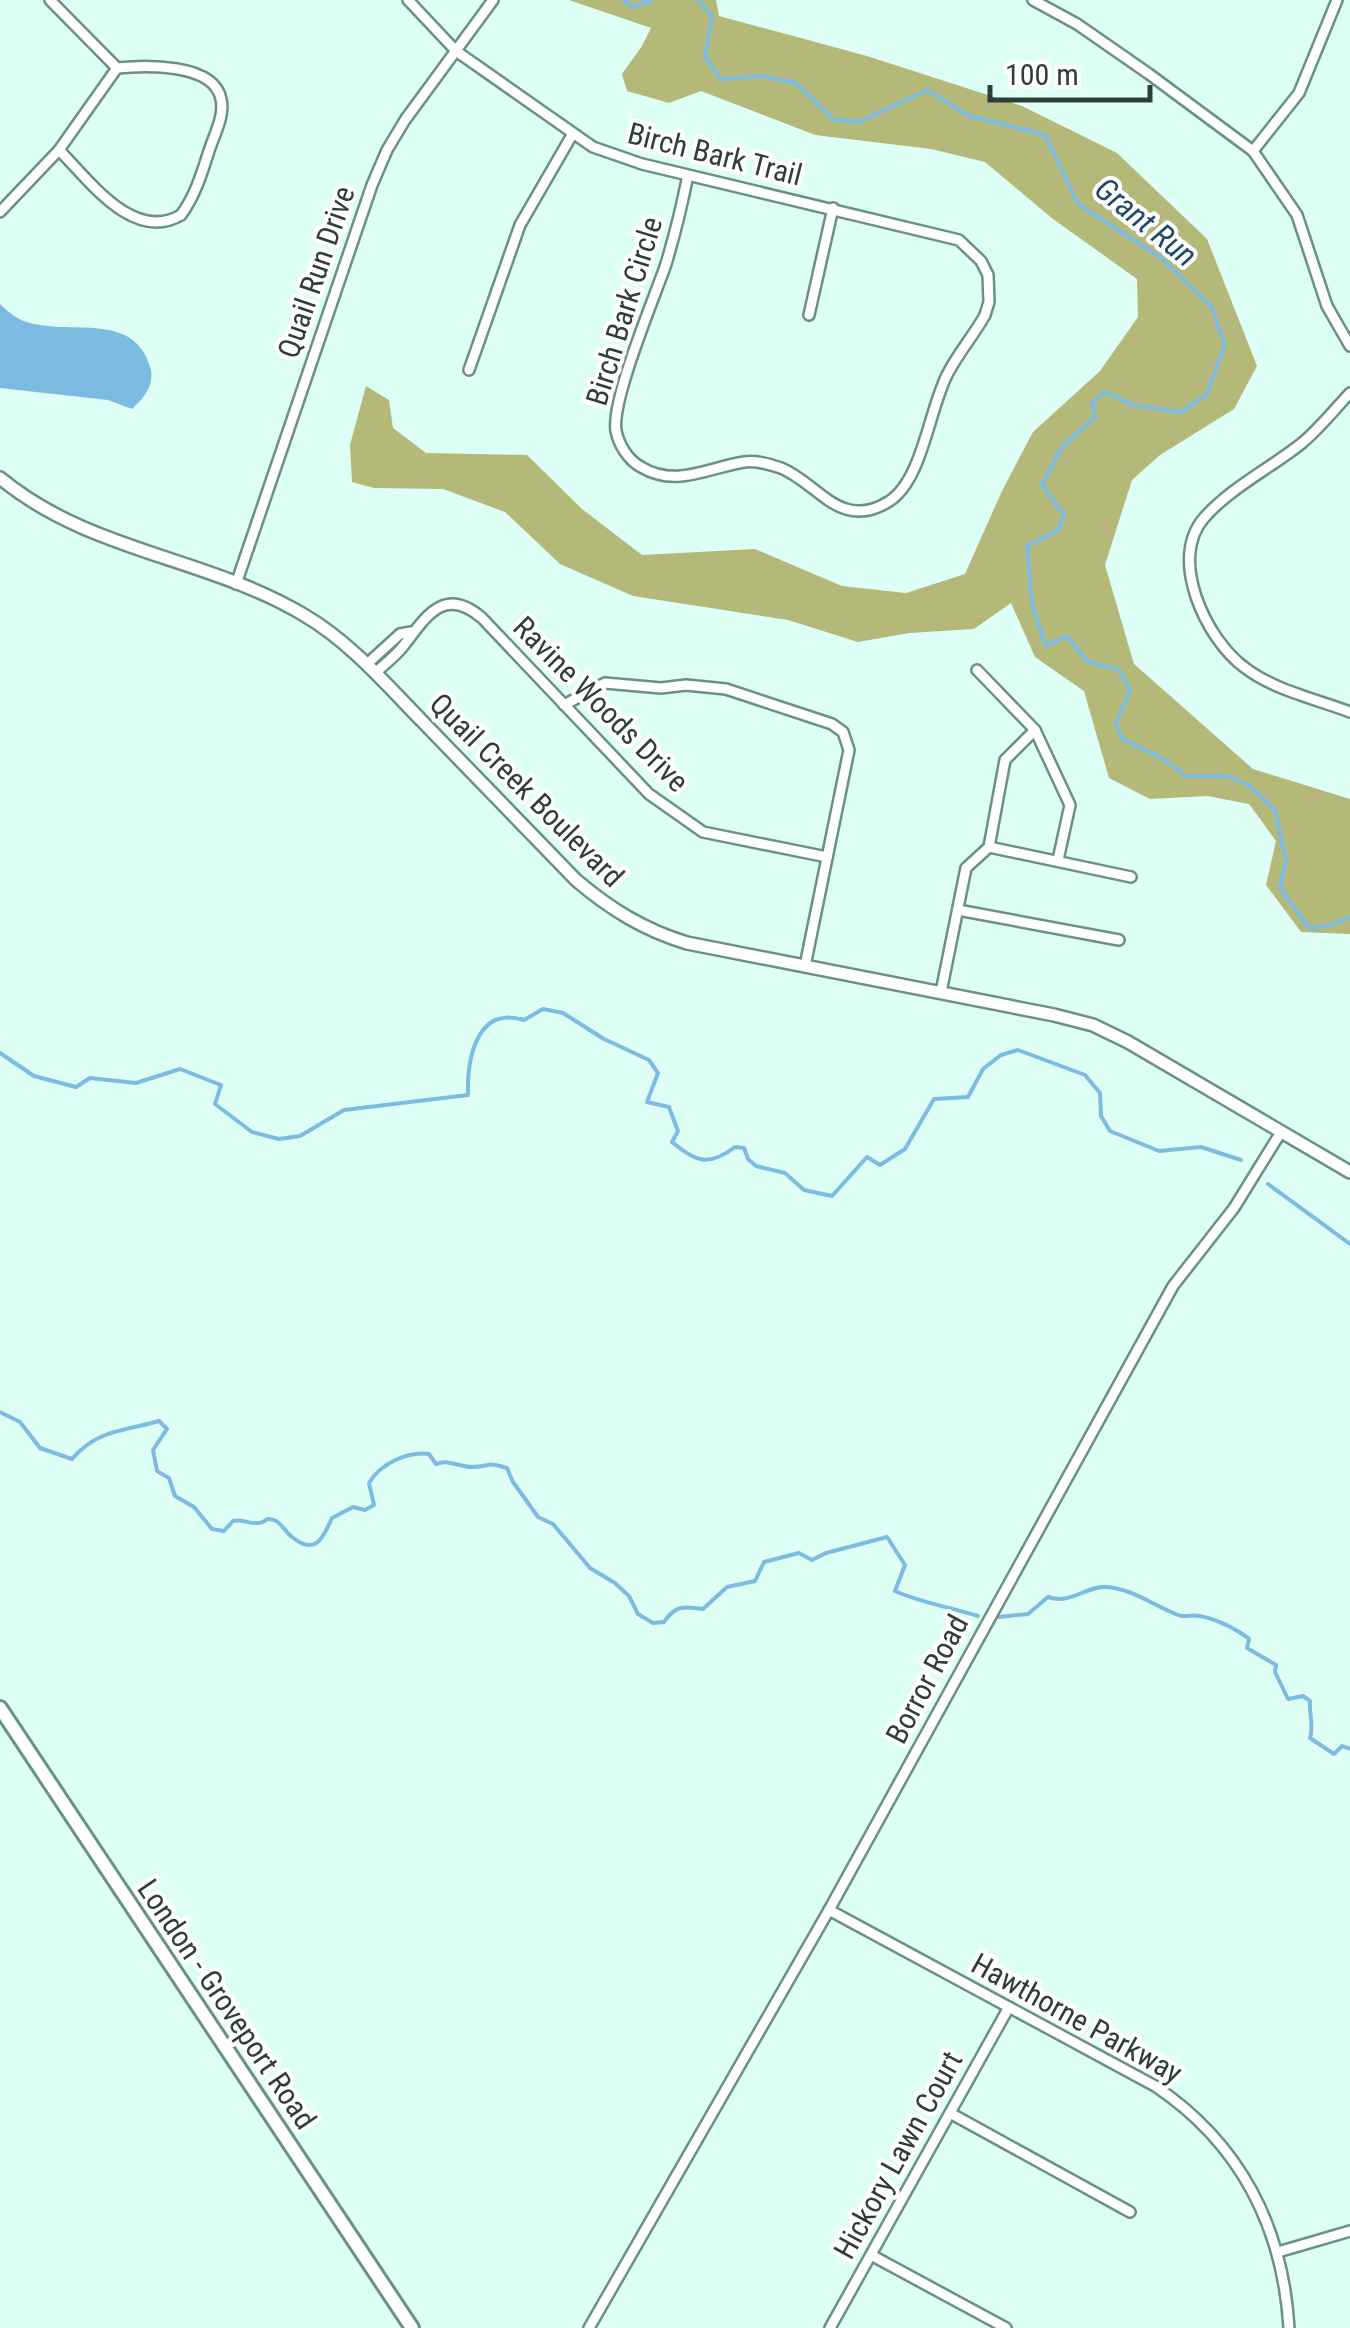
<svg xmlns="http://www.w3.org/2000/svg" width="1350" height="2328" viewBox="0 0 1350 2328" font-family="'Roboto Condensed',sans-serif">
  <rect width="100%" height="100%" fill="#defff5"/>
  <path fill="#b4b878" d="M569,0H716L719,16L867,56L1022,106L1117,153L1207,239L1257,366L1234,409L1160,455L1132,480L1105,565L1134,664L1253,769L1350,799V934L1301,932L1266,885L1276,841L1249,804L1207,796L1150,799L1109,778L1084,691L1035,657L1011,603L974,629L909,633L858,642L788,620L633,596L560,564L505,512L443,489L374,488L352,482L350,445L366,386L389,400L393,428L426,453L527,455L582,509L642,555L755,549L842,586L906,593L965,574L1002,491L1033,432L1100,371L1138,317L1137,279L1053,219L985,162L931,149L815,135L701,91L669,103L627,91L622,74L642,46L651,28Z"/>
  <path fill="#7dbbe2" d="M0,304C12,316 23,323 40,325C82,332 137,315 151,370C154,386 143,399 132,409L108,400L0,388Z"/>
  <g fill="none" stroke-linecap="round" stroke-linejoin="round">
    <g stroke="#7dbbe2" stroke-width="4">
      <path d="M624,0L633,7L652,0"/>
      <path d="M698,0L712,16L705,57L721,79L762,76L796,83L833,119L859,122L927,90L967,115L1045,135L1078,204L1160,257L1211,306L1225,345L1206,395L1181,412L1132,405L1105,392L1092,403L1095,417L1062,447L1042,485L1064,515L1058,530L1027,546L1032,605L1046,646L1067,636L1087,661L1119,670L1130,690L1116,724L1122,739L1162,758L1186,776H1226L1247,784L1275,810L1286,859L1280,888L1309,928L1328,926L1350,917"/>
      <path d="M0,1053L34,1076L76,1087L90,1078L136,1083L180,1069L221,1085L215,1104L252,1132L279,1139L300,1136L344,1110L468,1095C467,1060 476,1005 524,1020L543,1009L563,1013L604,1039L649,1060L658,1073L647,1102L669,1107L678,1131L672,1142C696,1162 709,1167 735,1147L744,1148L748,1159L756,1166L785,1173L804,1190L832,1196L867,1157L880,1165L905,1149L934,1099L968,1097L983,1069L1001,1055L1018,1050L1085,1075L1100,1093L1101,1116L1110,1131L1159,1151L1201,1147L1241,1160"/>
      <path d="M1268,1184L1350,1244"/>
      <path d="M0,1412L20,1422L40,1448L72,1459C97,1429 126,1431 159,1421L167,1429L153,1450L157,1471L169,1478L175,1496L194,1507L212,1529L224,1531L233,1521C242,1519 250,1524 258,1523C270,1522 262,1517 274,1520C282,1523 285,1532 292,1537C316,1557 324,1536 332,1518L353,1507L365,1510L374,1505L369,1483C380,1464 407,1451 429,1454L436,1464C450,1459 458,1467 472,1467C490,1467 485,1461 507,1468L513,1482L538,1517L553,1524L590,1568L615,1583L629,1596L638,1614L653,1623L664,1622C675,1605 685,1606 703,1609L727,1587L755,1581L764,1562L799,1553L812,1560L826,1553L887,1537L905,1565L895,1591C922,1603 949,1607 978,1616"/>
      <path d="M999,1617L1028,1614L1048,1597C1071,1605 1087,1585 1107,1587C1132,1589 1153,1605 1178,1615C1186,1618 1192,1614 1200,1616C1216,1619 1237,1629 1249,1639L1247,1648L1276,1665L1275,1672L1288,1699L1303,1696L1310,1701C1309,1715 1314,1725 1310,1738L1334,1754L1342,1746L1350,1749"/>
    </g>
    <g stroke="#6b9186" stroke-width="14">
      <g id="minor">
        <path d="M50,0L117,68"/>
        <path d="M408,0L456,51L593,147L642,164L959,240L981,261L988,275L989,302L985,315C974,335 959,352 948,373C929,408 923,481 888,502C840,531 818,483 781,468C769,464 756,460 744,462C707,468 676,488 641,467C628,460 619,445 616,431C611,400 654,299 666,264C675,234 682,205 688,175"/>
        <path d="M1033,0L1077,24L1149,74L1253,151L1297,215L1327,306L1350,346"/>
        <path d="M59,150C89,180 133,243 181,215C195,196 202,173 209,151C214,135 225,116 221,99C214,63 145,65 117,68"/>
        <path d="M1253,151L1299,93L1337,0"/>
        <path d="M0,212L59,150L117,68"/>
        <path d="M809,315L833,208"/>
        <path d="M469,370L520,225L572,135"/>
        <path d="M1350,393C1334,410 1319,429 1302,443C1271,468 1230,488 1204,518C1168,559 1206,639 1244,667C1273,690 1316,699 1350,712"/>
        <path d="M236,584L372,185L387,150L405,120L493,0"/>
        <path d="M367,664L400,634L411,632"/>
        <path d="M977,670L1035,730L1070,805L1058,860"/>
        <path d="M375,673C385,664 397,655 405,644C427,615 445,586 482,618L649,794L703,832L827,857"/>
        <path d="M564,705L605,683L661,688L686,685L726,689L832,724L843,732L849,750L805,966"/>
        <path d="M989,847L1131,877"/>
        <path d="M958,910L1119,940"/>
        <path d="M941,992L966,868L989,847L1005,760L1035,730"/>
        <path d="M829,1910L1155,2086C1240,2143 1283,2227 1289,2328"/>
        <path d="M950,2113L1130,2212"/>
        <path d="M1278,2252L1350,2231"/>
        <path d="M871,2255L1006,2328"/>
        <path d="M589,2328L829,1910L1173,1286L1234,1208L1281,1132"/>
        <path d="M830,2328L1009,2007"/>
      </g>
    </g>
    <g stroke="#6b9186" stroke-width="16">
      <path id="tertiary" d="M0,478C89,552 207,557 304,615C350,642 385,683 422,721C473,774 524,827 576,880C610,909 644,930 687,943L1054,1015L1093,1025L1128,1042L1350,1172"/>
    </g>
    <g stroke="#6b9186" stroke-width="18">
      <path id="secondary" d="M0,1708L412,2328"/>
    </g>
    <use href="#minor" stroke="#fff" stroke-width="9"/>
    <use href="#tertiary" stroke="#fff" stroke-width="11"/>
    <use href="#secondary" stroke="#fff" stroke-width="12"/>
  </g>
  <g text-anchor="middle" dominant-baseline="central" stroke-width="8" stroke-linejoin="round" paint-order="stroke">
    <g font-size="30" fill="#2e3e3a" stroke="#fff">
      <text transform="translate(715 154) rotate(14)">Birch Bark Trail</text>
      <text transform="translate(316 272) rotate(-71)">Quail Run Drive</text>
      <text transform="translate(624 311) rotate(-73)">Birch Bark Circle</text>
      <text transform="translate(601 704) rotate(45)">Ravine Woods Drive</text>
      <text transform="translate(527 790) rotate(45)">Quail Creek Boulevard</text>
      <text transform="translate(927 1679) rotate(-62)">Borror Road</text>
      <text transform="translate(227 2004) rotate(56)">London - Groveport Road</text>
      <text transform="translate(1077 2018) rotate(29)">Hawthorne Parkway</text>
      <text transform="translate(898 2155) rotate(-61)">Hickory Lawn Court</text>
    </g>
    <g font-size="32" font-style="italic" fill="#1c4c67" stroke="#fff">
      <text transform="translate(1146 222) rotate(39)">Grant Run</text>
    </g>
  </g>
  <path d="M990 85v15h160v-15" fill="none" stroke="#2e3e3a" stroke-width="5"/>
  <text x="1005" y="85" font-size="30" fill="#2e3e3a" stroke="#ffffff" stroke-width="8" paint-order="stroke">100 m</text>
</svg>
